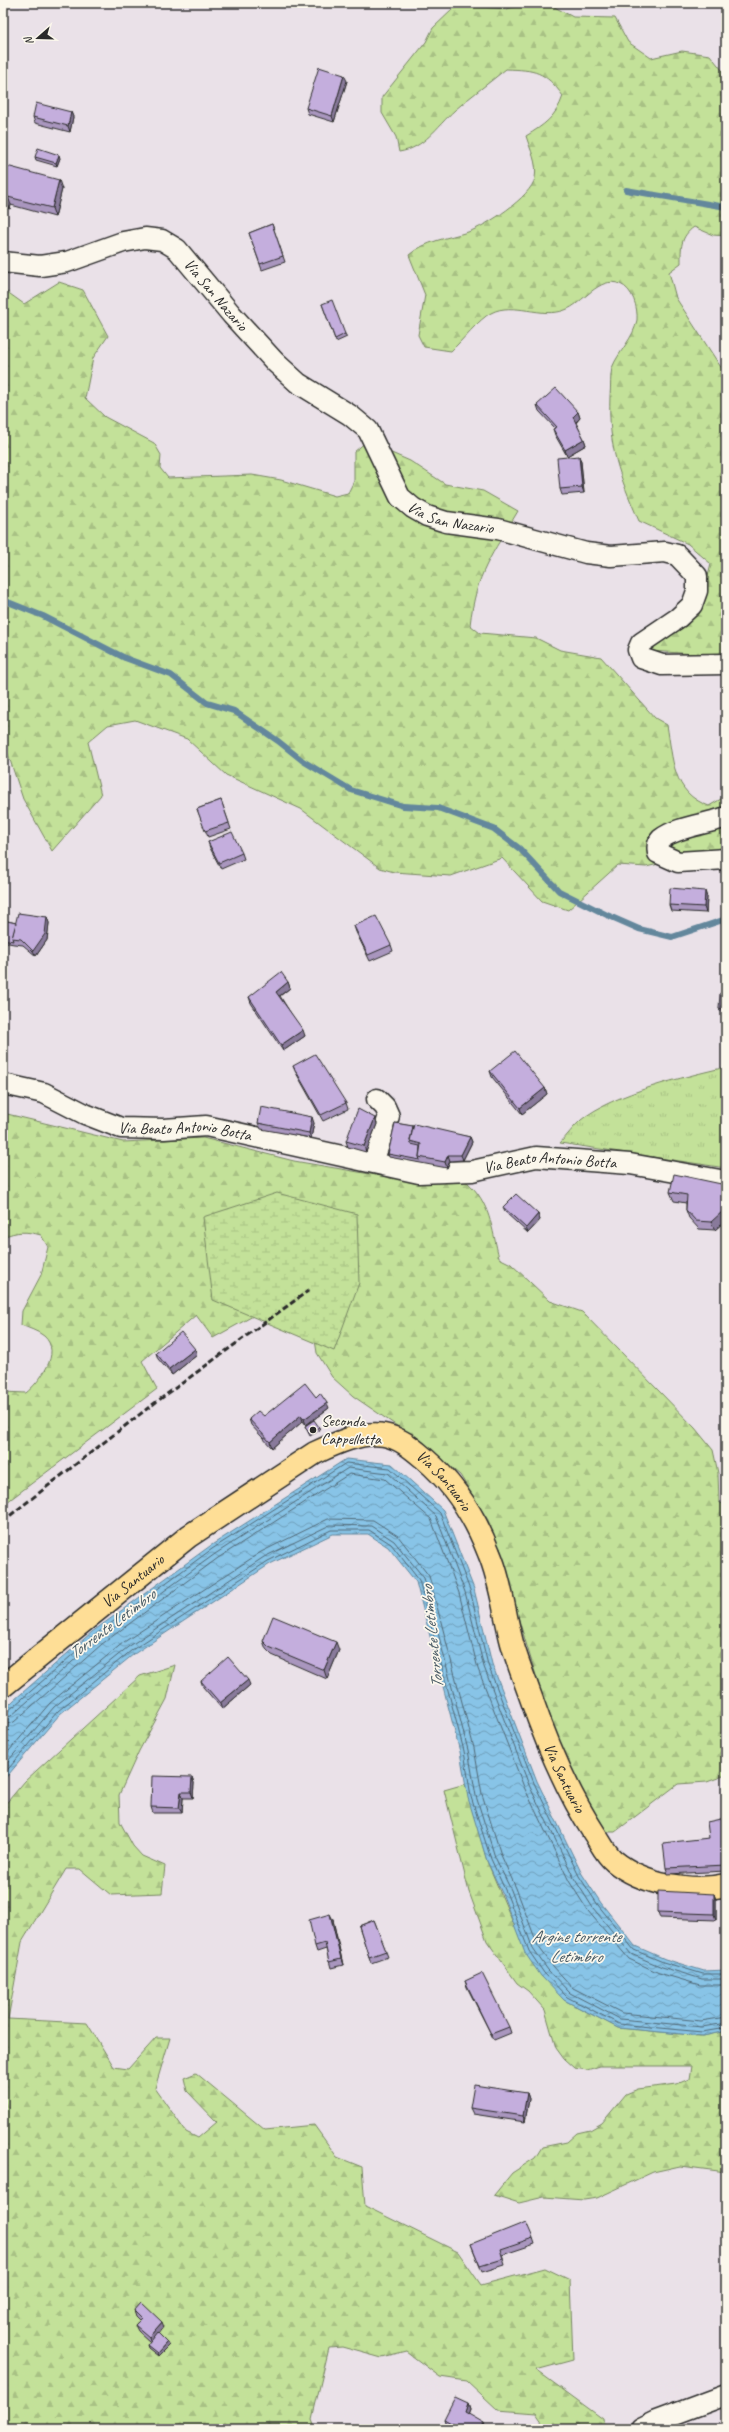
<svg xmlns="http://www.w3.org/2000/svg" width="729" height="2432" viewBox="0 0 729 2432" font-family="Caveat,sans-serif">
  <defs>
    <pattern id="grass-tufts" width="24" height="20" patternUnits="userSpaceOnUse"><rect width="24" height="20" fill="#c3e199"/><path d="M3 7l-1-3M5 7V3M7 7l1-3M15 17l-1-3M17 17v-4M19 17l1-3" fill="none" stroke="#a8c184"/></pattern>
    <pattern id="forest-firs" width="22" height="20" patternUnits="userSpaceOnUse"><rect width="22" height="20" fill="#c3e199"/><path d="M5 1l3.5 6h-7zM16 11l3.5 6h-7z" fill="#a8c184"/></pattern>
    <pattern id="wetland-marsh" width="20" height="14" patternUnits="userSpaceOnUse"><rect width="20" height="14" fill="#c3e199"/><path d="M1 5h8M5 5V1M11 12h8M15 12V8" fill="none" stroke="#a8c184"/></pattern>
    <pattern id="water-waves" width="16" height="10" patternUnits="userSpaceOnUse"><rect width="16" height="10" fill="#88c4e7"/><path d="M0 5q4-4 8 0t8 0" fill="none" stroke="#6f9fbb"/></pattern>
  </defs>
  <rect width="100%" height="100%" fill="#eae1e8"/>
  <filter id="ink" filterUnits="userSpaceOnUse"><feTurbulence type="fractalNoise" baseFrequency=".025" numOctaves="2"/><feDisplacementMap in="SourceGraphic" scale="8" xChannelSelector="R" yChannelSelector="G"/><feConvolveMatrix kernelMatrix="1 2 1 2 8 2 1 2 1" color-interpolation-filters="sRGB"/></filter>
  <g filter="url(#ink)">
    <path fill="url(#grass-tufts)" stroke="#778662" d="M726,1067V1168L560,1143C567,1136 573,1127 581,1120C614,1093 684,1077 726,1067Z"/>
    <g fill="url(#forest-firs)" stroke="#778662">
      <path d="M529,3H547L573,17L615,18L628,42L651,58L682,51L710,55L726,75V236L713,235L694,227C680,237 681,248 681,263L669,272L676,298L726,375V656L650,651L660,640L699,613L711,564L688,544L639,521C619,475 608,447 610,396C611,387 610,376 612,368C618,352 634,338 637,320C638,308 633,289 620,284C599,275 583,304 565,310C542,319 513,301 491,313C480,318 461,342 451,351L424,347L418,335L425,295L409,255C425,241 448,238 468,232C486,226 531,197 535,178C538,164 530,149 526,136C544,125 556,117 563,96C545,71 535,70 506,69C489,83 471,96 455,110C436,127 425,148 399,152L396,137L382,113V97L426,42L433,28L454,8L467,6L506,9Z"/>
      <path d="M59,282L83,290L108,336L93,358L85,398L105,417L154,443L161,455L160,468L168,478L252,475L281,480L335,496L348,493L354,481V452L366,442L410,461L445,484L483,491L518,511C492,555 476,573 470,625L480,633L536,638L560,650L601,657L655,718L667,725C673,759 672,793 709,806L726,796V853L684,858L646,867L618,865L568,910L542,901L502,858L451,876L394,872L380,868L301,809L226,775L187,739L135,720L108,725L88,742L101,795L52,851L23,799L3,739V289L24,304Z"/>
      <path d="M3,1113L123,1142L203,1138L294,1161L417,1182H467C490,1202 492,1229 499,1258L511,1264L550,1301L582,1312L695,1428L713,1450L718,1473L719,1502L726,1506V1775L707,1782L678,1784L615,1832H606L597,1819L566,1762L547,1711L488,1520L460,1475L413,1437L353,1396L332,1377L317,1353L315,1340L286,1298L213,1338L196,1315L142,1361L157,1389L3,1505V1392L26,1393C39,1382 63,1353 44,1336C38,1331 28,1328 21,1325L22,1311L41,1275L48,1247L41,1235C26,1231 17,1231 3,1237Z"/>
      <path d="M175,1665L167,1699L139,1751L119,1795L120,1822L133,1846L142,1856L165,1866L162,1893L111,1895L80,1869H66L22,1942L8,2019L87,2023L114,2067L128,2069L156,2038H170L155,2088L186,2132L198,2138L217,2122L187,2091L184,2078L196,2073L265,2130L314,2125L337,2157L362,2167L365,2206L458,2252L481,2285L545,2268L570,2280L573,2360L536,2370L603,2419L604,2429H547L536,2413L498,2410L467,2381L440,2377L407,2352L382,2358L342,2347L329,2348L312,2419L316,2429H3V1807L25,1781L140,1676Z"/>
      <path d="M465,1784L487,1861L514,1925L564,2000L618,2028L703,2036L726,2031V2172L680,2166L653,2172L597,2198L584,2200L544,2197L519,2203L494,2195L512,2173L535,2158L542,2147L567,2142L577,2133L590,2130L602,2123L626,2094L638,2089L677,2084L689,2079L691,2066H600L587,2070L574,2068L564,2059L556,2048L545,2010L528,1991L517,1983L487,1941L469,1892L444,1790Z"/>
    </g>
    <path fill="url(#wetland-marsh)" stroke="#778662" d="M277,1193L357,1214L359,1283L334,1351L213,1300L203,1217Z"/>
    <path fill="url(#water-waves)" stroke="#63879c" d="M346,1459L392,1464L443,1510L474,1589L492,1664L537,1781L582,1874L601,1903L635,1946L665,1959L704,1971L726,1970V2031L703,2036L618,2028L564,2000L541,1976L525,1953L502,1893L487,1861L468,1798L460,1752L416,1582L388,1547L368,1534H333L270,1564L134,1654L60,1714L3,1781V1711L14,1700L92,1632L210,1546Z"/>
    <g fill="none" stroke-linecap="round" stroke-linejoin="round">
      <g stroke="#506876" stroke-width="1">
        <path d="M3,1714L7,1712L95,1635L212,1549L346,1463L390,1468L440,1513L470,1590L488,1665L534,1783L579,1876L598,1905L634,1950L663,1962L703,1974H726"/>
        <path d="M3,1719L11,1716L98,1639L215,1554L348,1468L388,1473L436,1516L465,1592L484,1667L529,1785L574,1878L593,1908L631,1954L662,1967L702,1979H726"/>
        <path d="M3,1725L14,1722L102,1644L218,1558L349,1474L385,1479L431,1519L459,1593L478,1669L524,1787L569,1881L588,1911L629,1959L659,1973L700,1985H726"/>
        <path d="M3,1758L50,1703L124,1642L261,1552L328,1519L373,1520L398,1536L429,1576L474,1748L482,1794L501,1855L516,1888L538,1946L553,1966L573,1988L622,2013L701,2021L726,2017"/>
        <path d="M3,1767L54,1707L128,1647L264,1557L330,1525L371,1526L394,1541L424,1578L468,1750L476,1796L495,1857L511,1890L533,1949L548,1970L570,1993L620,2019L702,2027L726,2023"/>
        <path d="M3,1775L58,1711L132,1650L268,1561L331,1530H369L391,1544L419,1580L464,1751L471,1797L491,1859L506,1892L529,1951L544,1973L567,1997L619,2024L702,2032L726,2028"/>
      </g>
      <g stroke="#63879c" stroke-width="6">
        <path d="M626,190L726,207"/>
        <path d="M3,600L43,616L125,658L171,675L207,703L234,711L278,741L303,761L351,790L403,806L438,808L494,829L520,849L559,891L607,915L639,929L672,937L726,919"/>
      </g>
      <g stroke="#2b2b2b" stroke-width="23">
        <g id="minor">
          <path id="s1" d="M3,262L40,266L67,262L123,242L145,238L162,240L177,249L232,315L275,362L298,383L350,415L368,430L400,497L413,508L427,516L446,522L498,529L586,553L611,556L665,552L677,555L697,576V591L692,605L678,618L641,643L638,650L641,658L662,665L726,664"/>
          <path d="M726,817C708,824 676,827 661,839C657,843 657,848 658,853L678,862L726,859"/>
          <path id="s2" d="M3,1084L44,1093L85,1114L121,1128L164,1129L206,1126L419,1173L472,1171L536,1157L630,1164L726,1181"/>
          <path d="M373,1162L389,1116L385,1107L377,1099"/>
          <path d="M640,2429L656,2421L726,2395"/>
        </g>
      </g>
      <g stroke="#2b2b2b" stroke-width="25">
        <g id="major">
          <path id="s3" d="M3,1686L189,1536L315,1453C334,1444 362,1431 384,1435C401,1438 413,1449 425,1459C454,1484 475,1517 489,1553C501,1581 504,1613 512,1643C517,1661 524,1678 530,1695C547,1744 566,1790 594,1833C600,1842 606,1855 614,1861C642,1884 691,1893 726,1885"/>
        </g>
      </g>
      <use href="#minor" stroke="#fbf7ec" stroke-width="20"/>
      <use href="#major" stroke="#fede96" stroke-width="22"/>
      <path stroke="#2b2b2b" stroke-width="3" stroke-dasharray="6 3" stroke-linecap="butt" d="M3,1521L148,1408L312,1288"/>
    </g>
    <g fill="#a996be" stroke="#2b2b2b">
      <path d="M347,81L334,122L308,114L306,108Z"/>
      <path d="M71,112L73,117L70,132L35,123L33,117Z"/>
      <path d="M35,157L60,158L57,166L36,160Z"/>
      <path d="M3,165L62,189L55,217L11,205L10,209L3,207Z"/>
      <path d="M272,224L285,262L262,270L249,233Z"/>
      <path d="M322,304L345,334L347,337L336,342Z"/>
      <path d="M537,405L578,412L580,418L576,423L584,439L586,445L567,456L555,435L553,429L555,428L539,411Z"/>
      <path d="M579,456L581,462L584,493L562,495L560,489Z"/>
      <path d="M221,800L231,829L208,837L197,809Z"/>
      <path d="M208,842L242,853L244,859L221,869L210,848Z"/>
      <path d="M707,897L706,913L671,911L669,905Z"/>
      <path d="M47,917L49,923L47,940L36,956L23,945L14,944L3,942V920L16,923Z"/>
      <path d="M354,926L391,945L393,951L370,961L356,932Z"/>
      <path d="M288,982L290,988L280,996L305,1036L283,1051L251,1003L249,997Z"/>
      <path d="M726,994V1013L720,1011L719,1008Z"/>
      <path d="M293,1066L346,1103L348,1109L323,1121L295,1071Z"/>
      <path d="M490,1071L545,1088L547,1094L522,1114L492,1077Z"/>
      <path d="M375,1118L377,1124L366,1152L348,1147L346,1141Z"/>
      <path d="M258,1123H314L311,1138L261,1129Z"/>
      <path d="M395,1123L470,1137L472,1142L463,1160L450,1161L447,1168L389,1157L388,1154Z"/>
      <path d="M726,1185V1220L715,1230L699,1229L689,1218L686,1210V1203L674,1201L670,1192Z"/>
      <path d="M503,1207L538,1214L540,1220L528,1233L506,1213Z"/>
      <path d="M156,1353L197,1355L172,1375L158,1359Z"/>
      <path d="M316,1397L329,1408L306,1425L303,1421L272,1448L251,1425L249,1419L264,1416Z"/>
      <path d="M305,1426L319,1427L320,1430L310,1436Z"/>
      <path d="M263,1641L339,1650L327,1679L272,1655L266,1649Z"/>
      <path d="M201,1681L250,1685L222,1709L203,1687Z"/>
      <path d="M192,1777L194,1783L193,1798H183L182,1813H153L151,1807Z"/>
      <path d="M725,1818L726,1821V1871L668,1874L666,1868L709,1838Z"/>
      <path d="M714,1894L716,1900V1920L660,1918L658,1912Z"/>
      <path d="M333,1920L343,1965L331,1968L326,1949L317,1952L315,1946Z"/>
      <path d="M374,1920L388,1957L371,1963L359,1926Z"/>
      <path d="M465,1981L509,2027L511,2033L494,2040L467,1987Z"/>
      <path d="M527,2093L529,2099L525,2122L473,2114L470,2108Z"/>
      <path d="M533,2238L535,2244L502,2255L505,2265L482,2272L471,2244Z"/>
      <path d="M134,2310L164,2327L159,2334L167,2342L169,2345L158,2356L148,2348L147,2345L150,2342L138,2331L135,2325L140,2320L136,2316Z"/>
      <path d="M468,2403L470,2409L468,2414L486,2429H454L446,2425L444,2419Z"/>
    </g>
    <g fill="#897a9b" stroke="#2b2b2b">
      <path d="M344,75L347,81L334,122L332,116Z"/>
      <path d="M71,112L73,117L70,132L68,126Z"/>
      <path d="M59,155L60,158L57,166L56,163Z"/>
      <path d="M59,180L62,189L55,217L52,208Z"/>
      <path d="M8,197L11,205L10,209L7,201Z"/>
      <path d="M578,412L580,418L575,423L573,417Z"/>
      <path d="M584,439L586,445L567,456L565,450Z"/>
      <path d="M579,456L581,462L584,493L582,487Z"/>
      <path d="M705,891L707,897L706,913L704,907Z"/>
      <path d="M47,917L49,923L47,940L36,956L33,951Z"/>
      <path d="M288,982L290,988L278,997L276,992Z"/>
      <path d="M303,1030L305,1036L283,1051L281,1045Z"/>
      <path d="M545,1088L547,1094L522,1114L520,1108Z"/>
      <path d="M312,1117L314,1123L311,1138L309,1133Z"/>
      <path d="M375,1118L377,1124L366,1152L364,1146Z"/>
      <path d="M470,1137L472,1142L463,1160L461,1155Z"/>
      <path d="M448,1155L450,1161L447,1168L445,1162Z"/>
      <path d="M724,1203L726,1207V1220L715,1230L711,1222Z"/>
      <path d="M538,1214L540,1220L528,1233L526,1228Z"/>
      <path d="M195,1349L197,1355L172,1375L169,1369Z"/>
      <path d="M327,1403L329,1408L306,1425L304,1419Z"/>
      <path d="M301,1415L303,1421L272,1448L270,1442Z"/>
      <path d="M336,1642L339,1650L327,1679L324,1670Z"/>
      <path d="M248,1680L250,1685L222,1709L220,1703Z"/>
      <path d="M192,1777L194,1783L193,1798L191,1792Z"/>
      <path d="M181,1792L183,1798L182,1813L179,1808Z"/>
      <path d="M714,1894L716,1900V1920L714,1914Z"/>
      <path d="M330,1914L333,1920L343,1965L341,1959Z"/>
      <path d="M527,2093L529,2099L525,2122L523,2116Z"/>
      <path d="M162,2322L164,2327L151,2343L149,2337Z"/>
      <path d="M167,2342L169,2345L158,2356L157,2353Z"/>
      <path d="M468,2403L470,2409L467,2417L465,2412Z"/>
      <path d="M484,2423L486,2429H481Z"/>
    </g>
    <g fill="#c4aedd" stroke="#2b2b2b">
      <path d="M319,67L344,75L332,116L306,108Z"/>
      <path d="M36,103L71,112L68,126L33,117Z"/>
      <path d="M38,148L59,155L56,163L35,157Z"/>
      <path d="M3,165L59,180L52,208L8,197L7,201L3,200Z"/>
      <path d="M272,224L283,256L260,264L249,233Z"/>
      <path d="M332,300L345,334L335,339L322,304Z"/>
      <path d="M556,388L578,412L573,417L584,439L565,450L553,429L557,427L537,405Z"/>
      <path d="M579,456L582,487L560,489L557,458Z"/>
      <path d="M221,800L229,823L205,831L197,809Z"/>
      <path d="M232,832L242,853L219,863L208,842Z"/>
      <path d="M670,888L705,891L704,907L669,905Z"/>
      <path d="M18,913L47,917L45,934L33,951L21,939L12,938Z"/>
      <path d="M376,916L391,945L368,955L354,926Z"/>
      <path d="M3,920L16,923L12,938L13,941L3,939Z"/>
      <path d="M281,972L288,982L276,992L303,1030L281,1045L249,997Z"/>
      <path d="M720,993L726,994V1010L719,1008Z"/>
      <path d="M515,1051L545,1088L520,1108L490,1071Z"/>
      <path d="M315,1054L346,1103L321,1115L293,1066Z"/>
      <path d="M261,1107L312,1117L309,1133L258,1123Z"/>
      <path d="M358,1109L375,1118L364,1146L346,1141Z"/>
      <path d="M395,1123L413,1126L410,1141L411,1144L420,1146L419,1157L420,1160L388,1154Z"/>
      <path d="M414,1124L470,1137L461,1155H448L445,1162L419,1157L421,1144L410,1141Z"/>
      <path d="M674,1174L726,1185V1203H724L723,1211L711,1222L696,1221L686,1210L687,1195L670,1192Z"/>
      <path d="M516,1194L538,1214L526,1228L503,1207Z"/>
      <path d="M181,1332L195,1349L169,1369L156,1353Z"/>
      <path d="M305,1383L316,1397L320,1393L327,1403L304,1419L301,1415L270,1442L249,1419L258,1411L264,1416Z"/>
      <path d="M314,1420L319,1427L309,1433L305,1426Z"/>
      <path d="M273,1616L336,1642L324,1670L269,1647L263,1641Z"/>
      <path d="M228,1657L248,1680L220,1703L201,1681Z"/>
      <path d="M152,1776L192,1777L191,1792H181L179,1808L151,1807Z"/>
      <path d="M725,1818L726,1826V1865L666,1868L663,1843L709,1838L707,1822Z"/>
      <path d="M658,1891L714,1894V1914L658,1912Z"/>
      <path d="M330,1914L341,1959L329,1962L325,1943L315,1946L309,1920Z"/>
      <path d="M374,1920L386,1951L369,1957L359,1926Z"/>
      <path d="M482,1973L509,2027L491,2034L465,1981Z"/>
      <path d="M474,2085L527,2093L523,2116L470,2108Z"/>
      <path d="M526,2222L533,2238L500,2249L503,2259L480,2266L471,2244Z"/>
      <path d="M141,2302L162,2322L149,2337L135,2325L142,2318L134,2310Z"/>
      <path d="M157,2332L167,2342L157,2353L147,2345Z"/>
      <path d="M455,2397L468,2403L465,2412L484,2423L481,2429H462L444,2419Z"/>
    </g>
  </g>
  <circle fill="#2b2b2b" stroke="#fbf7ec" stroke-width="1.5" cx="313" cy="1430" r="4"/>
  <g text-anchor="middle" dominant-baseline="central" stroke-width="3.5" stroke-linejoin="round" paint-order="stroke">
    <g font-size="16" fill="#2b2b2b" stroke="#fbf7ec">
      <text stroke="none"><textPath href="#s1" startOffset="241">Via San Nazario</textPath></text>
      <text stroke="none"><textPath href="#s1" startOffset="577">Via San Nazario</textPath></text>
      <text stroke="none"><textPath href="#s2" startOffset="191">Via Beato Antonio Botta</textPath></text>
      <text stroke="none"><textPath href="#s2" startOffset="562">Via Beato Antonio Botta</textPath></text>
      <text stroke="none"><textPath href="#s3" startOffset="539">Via Santuario</textPath></text>
      <text stroke="none"><textPath href="#s3" startOffset="167">Via Santuario</textPath></text>
      <text stroke="none"><textPath href="#s3" startOffset="863">Via Santuario</textPath></text>
    </g>
    <g font-size="16" fill="#2b2b2b" stroke="#fbf7ec" text-anchor="start">
      <text x="321" y="1421">Seconda<tspan x="321" dy="18">Cappelletta</tspan></text>
    </g>
    <g font-size="17" font-style="italic" fill="#475963" stroke="#fbf7ec">
      <text transform="translate(112 1624) rotate(-37)">Torrente Letimbro</text>
      <text transform="translate(432 1637) rotate(-96)">Torrente Letimbro</text>
      <text x="576" y="1936">Argine torrente<tspan x="576" dy="20">Letimbro</tspan></text>
    </g>
  </g>
  <rect width="729" height="2432" fill="none" stroke="#fbf7ec" stroke-width="16"/>
  <rect x="8" y="8" width="713" height="2416" fill="none" stroke="#2b2b2b" stroke-width="1.5" filter="url(#ink)"/>
  <g transform="translate(38 38) rotate(250)" stroke="#fbf7ec" stroke-width="3" paint-order="stroke">
  <path d="M0-3L7 15L0 10L-7 15Z" fill="#2b2b2b"/>
  <text y="-6" font-size="11" font-weight="bold" text-anchor="middle" fill="#2b2b2b">N</text>
  </g>
</svg>
